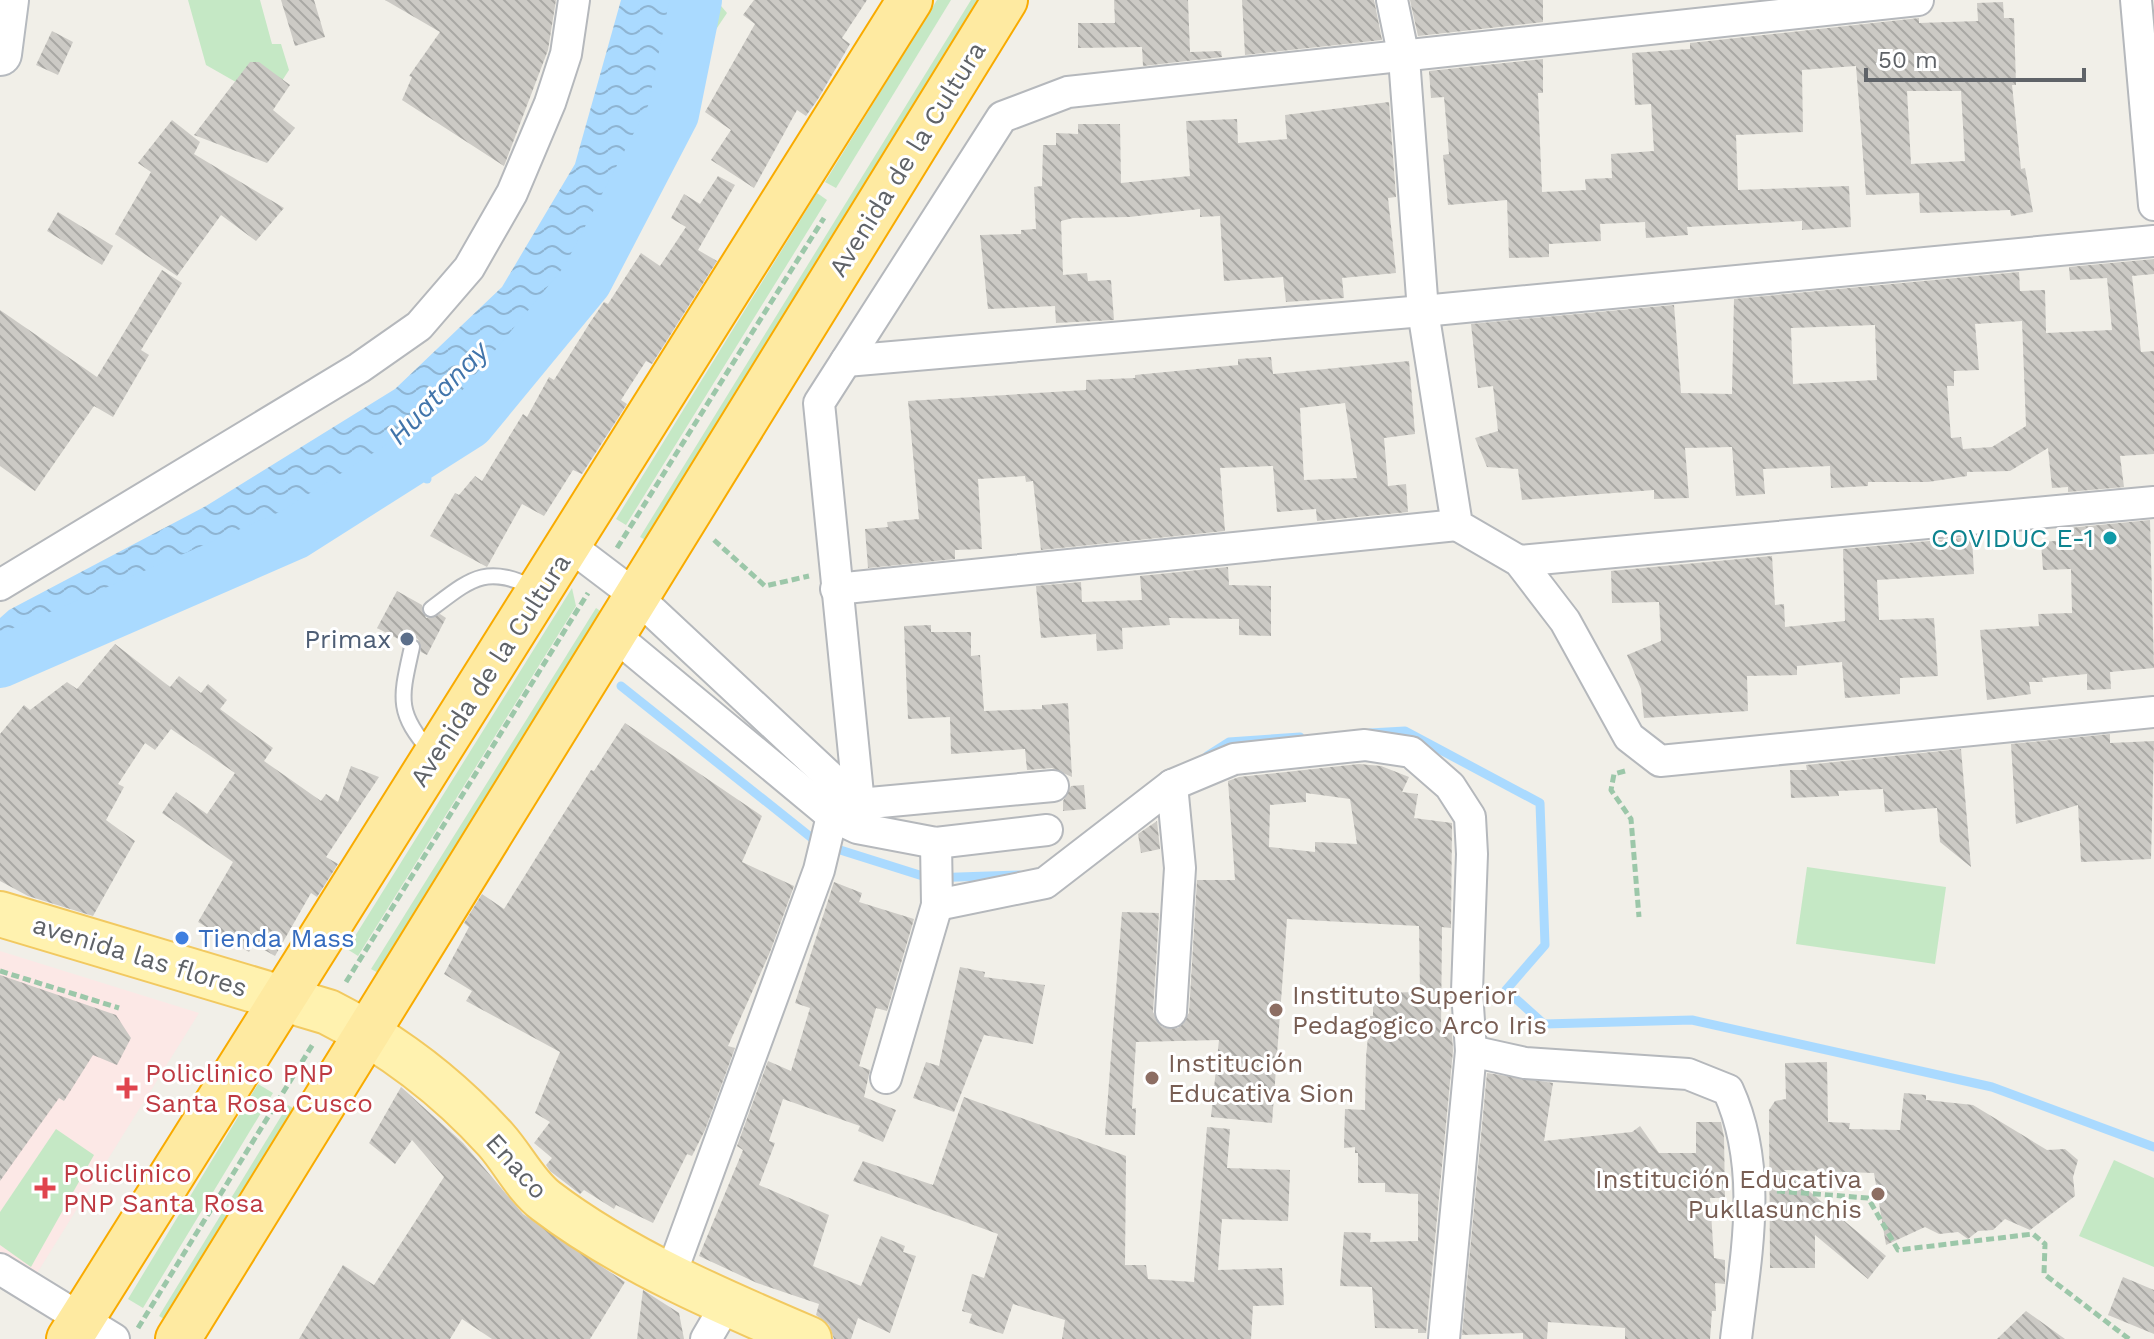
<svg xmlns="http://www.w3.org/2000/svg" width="2154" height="1339" viewBox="0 0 2154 1339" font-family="'Work Sans',sans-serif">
  <defs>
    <pattern id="water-waves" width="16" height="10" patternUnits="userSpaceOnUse" patternTransform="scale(2)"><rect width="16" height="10" fill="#aadaff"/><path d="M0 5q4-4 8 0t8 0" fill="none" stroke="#8eb4d2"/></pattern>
    <pattern id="building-back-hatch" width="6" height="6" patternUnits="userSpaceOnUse" patternTransform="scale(2)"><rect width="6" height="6" fill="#cccac5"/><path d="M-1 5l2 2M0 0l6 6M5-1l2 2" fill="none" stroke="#a9a8a4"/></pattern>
  </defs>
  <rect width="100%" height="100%" fill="#f1efe8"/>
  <path fill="#fce8e6" d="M0,951L199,1013L29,1286L0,1269Z"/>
  <g fill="#c5e8c5">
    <path d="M188,0H260L272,44H281L289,70L269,101L206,65Z"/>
    <path d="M696,0H716L727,13L680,83Z"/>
    <path d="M937,0H951L836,188L825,182Z"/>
    <path d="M971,0H990L657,546L640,537Z"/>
    <path d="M817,193L827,200L626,525L616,519Z"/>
    <path d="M572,588L576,606L358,956L347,949Z"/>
    <path d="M596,608L611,618L384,976L371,969Z"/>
    <path d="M1807,867L1946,887L1935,964L1796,944Z"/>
    <path d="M258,1084L273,1093L143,1308L128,1299Z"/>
    <path d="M288,1105L302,1114L174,1325L159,1316Z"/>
    <path d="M56,1129L94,1155L31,1267L0,1245V1212Z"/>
    <path d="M2114,1160L2154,1178V1267L2079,1236Z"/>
  </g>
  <path fill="url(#water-waves)" d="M621,0H696L673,114L586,281L469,423L294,534L0,662V618L9,610L206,506L395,389L502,287L575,164Z"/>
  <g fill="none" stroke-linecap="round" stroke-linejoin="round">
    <g stroke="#aadaff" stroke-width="9">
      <path d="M401,453L427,479"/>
      <path d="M621,686L818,843L929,878L1019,875"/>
      <path d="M1370,733L1405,731L1540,803L1545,945L1506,990L1544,1024L1692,1020L1992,1087L2154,1147"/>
      <path d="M1207,756L1229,742L1300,737"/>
    </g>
    <path stroke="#aadaff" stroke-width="52" d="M0,662L294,534L469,423L586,281L673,114L696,0"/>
  </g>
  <g fill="url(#building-back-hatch)" fill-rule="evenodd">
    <path d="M281,0H314L325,37L295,46Z"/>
    <path d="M385,0H556L548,50L504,166L402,100L412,77L409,76L440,32Z"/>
    <path d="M754,0H867L842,38L850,44L818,99L806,116L797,110L754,188L711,160L731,130L705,112L755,24L743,15Z"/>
    <path d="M1114,0H1188L1190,52L1221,51L1222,57L1143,66L1142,47L1078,48V23H1115Z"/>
    <path d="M1242,0H1374L1382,40L1245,55Z"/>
    <path d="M1410,0H1543V22L1418,36Z"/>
    <path d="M2003,2L2004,18H2014L2016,85H2012L2021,169L2025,168L2033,212L2011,216L2010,210L1920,213L1919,193L1866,195L1856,66L1802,70L1803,132L1736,135L1738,190L1849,186L1851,227L1802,230V221L1687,227L1688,235L1646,238L1645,222L1600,224L1601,241L1549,244V257L1509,258L1507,200L1448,205L1443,155L1449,154L1444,97L1431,98L1429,71L1543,59V93H1538L1542,192L1586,190L1585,179L1612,178L1611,154L1654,151L1651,104L1635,105L1632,53L1690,49V43L1919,18V23L1978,21L1977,3ZM1907,91H1961L1965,161L1911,164Z"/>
    <path d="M52,31L73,42L58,75L36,65Z"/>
    <path d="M250,62H259L290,85L273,110L295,128L267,163L194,135Z"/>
    <path d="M1389,102L1396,197L1388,198L1396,273L1342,278L1344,298L1286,302L1283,277L1224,281L1220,216L1200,217V209L1129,217L1073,218L1061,221L1063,275L1087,273L1088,281L1111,280L1114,320L1056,323L1055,306L988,309L980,235L1021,234V230L1036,229L1034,187L1042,186L1043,145H1056V133L1078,134V124H1120L1121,183L1190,176L1186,121L1237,119L1238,143L1287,139L1285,115Z"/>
    <path d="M172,120L200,142L194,154L284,208L256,241L221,215L177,276L115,234L151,172L138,163Z"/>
    <path d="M718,176L735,185L698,250L717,261L652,364L646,361L621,400L627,404L582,474L573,470L544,516L522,504L487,567L430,536L455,493L459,495L475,476L482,481L523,414L527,417L549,377L554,380L591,321L604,302L608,304L641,253L660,266L686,227L671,218L684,194L700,204Z"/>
    <path d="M58,212L113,246L102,265L47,231Z"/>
    <path d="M2154,259V274L2132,276L2141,352L2154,351V454L2120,456L2124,487L2068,492V487L2052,488L2048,448L2010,471L1967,472V476L1928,482H1868V486L1831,488L1830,466L1763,469L1765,494L1736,496L1732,447L1685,448L1689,498L1654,499V490L1522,500L1518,469L1487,467L1475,438L1498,431L1493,386L1478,388L1471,324L1674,305L1681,393L1732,394L1734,299L2019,272L2020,291L2045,290L2046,333L2112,330L2107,278L2070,280L2069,267ZM2022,321L2026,426L1992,447L1963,449L1961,437L1951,438L1947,386H1954V371L1979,370L1975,324ZM1875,325L1877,380L1793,384L1791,328Z"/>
    <path d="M162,270L182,283L141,350L149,355L113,417L94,406L35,491L0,466V310L97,377Z"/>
    <path d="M1271,357L1273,374L1409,361L1415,434L1384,438L1388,486L1406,484L1408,512L1317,521L1316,509L1277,512L1273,466L1220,468L1225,531L1041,550L1033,481L1026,482L1025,476L978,479L982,549L955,550V559L868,568L865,529L888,527L887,522L919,519L908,401L1086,390V380L1135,378V375L1238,365V359ZM1345,403L1357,478L1304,480L1300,408Z"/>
    <path d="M2150,520L2154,668L2110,672L2111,689L2087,690V674L2042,678L2043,682H2029L2031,694L1987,700L1980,630L2039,626L2038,614L2072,613L2071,569L2043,570L2041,542L2070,540L2069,528Z"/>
    <path d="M1972,537L1974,574L1877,580L1879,620L1934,618L1938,676L1900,678V694L1845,698L1842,662L1797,666V675L1747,676L1748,711L1644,718L1641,689L1627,655L1661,641L1659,602L1612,603L1611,571L1772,556L1775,605L1784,604L1785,627L1845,621L1843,549Z"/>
    <path d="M1228,567L1229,585L1271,586V636L1239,635V619L1169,618L1170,625L1122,628L1123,649L1097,651L1096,634L1041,638L1036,586L1081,582L1082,602L1142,600L1140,576Z"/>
    <path d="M397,591L422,605L426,618L440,614L446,618L427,655L421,652L418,639L410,637L404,642L377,628Z"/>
    <path d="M931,625V632H971V656L980,655L984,711L1042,709V705L1068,703L1072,777L1052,768L1027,770L1025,749L951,754L950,717L908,719L904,626Z"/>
    <path d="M115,644L170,687L179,676L201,693L208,684L227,700L220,709L273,748L264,761L321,801L326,794L338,802L351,766L379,777L326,857L338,864L317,897L311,893L275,956L254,944L249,952L198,922L233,862L162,813L176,792L207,814L235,773L171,729L155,750L145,743L118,784L124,787L106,820L135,841L93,916L28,896L0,881V734L24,705L30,710L67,682L77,689Z"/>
    <path d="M625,723L762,816L742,862L794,886L770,952L728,1046L735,1048L705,1130L692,1156L687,1154L653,1223L616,1205L614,1209L584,1190L580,1194L550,1171L546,1165L552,1158L534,1143L550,1122L535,1113L560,1052L466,1001L472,991L444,974L469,927L464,923L482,894L504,909L591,770L594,771Z"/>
    <path d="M2110,734V743L2154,741L2151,859L2081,862L2078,805L2016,824L2011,744Z"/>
    <path d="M1961,749L1971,867L1940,842L1937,808L1885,812L1883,789L1838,791L1839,796L1791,798L1790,770H1807L1806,765Z"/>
    <path d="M1359,764L1381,766L1409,777L1402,792L1418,794L1414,818L1452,823L1451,928L1442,927L1441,1033H1452L1453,1051L1426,1333H1418V1329L1375,1328L1372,1287L1340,1286L1344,1232L1371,1233L1370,1242L1418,1241V1194L1385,1192V1183H1358V1153H1355V1147L1344,1148L1345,1109L1365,1110L1366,1057L1370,1016H1373V993L1420,992L1419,926L1287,919L1272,1123L1211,1117L1219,1040L1136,1042L1132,1109L1136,1108L1135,1135H1105L1122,912L1159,913L1153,1012L1162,1027L1178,1028L1189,1013L1197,880H1235L1228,781L1239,777ZM1306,793L1350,799L1357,844L1315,842V852L1269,847L1270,805L1306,802Z"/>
    <path d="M1084,785L1086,809L1063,811V801L1071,786Z"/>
    <path d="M1157,821L1160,849L1141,853L1138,834Z"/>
    <path d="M834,882L862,893L859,902L914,919L887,1011L876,1008L859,1066L870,1070L864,1097L896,1110L883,1142L858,1131L860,1126L783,1099L769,1141L775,1143L759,1185L829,1215L813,1266L861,1286L881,1236L905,1246L903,1252L916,1256L890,1333L858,1318L851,1339H834L829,1325L816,1315L819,1304L757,1283L699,1256L743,1150L737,1146L768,1061L791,1071L810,1008L795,1003Z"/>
    <path d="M960,967L985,972L984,977L1045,985L1033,1044L984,1035L954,1112L913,1098L926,1062L939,1066Z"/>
    <path d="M0,975L116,1015L131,1038L117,1065L93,1055L64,1101L59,1098L0,1181Z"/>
    <path d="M1827,1062L1828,1122L1850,1123L1849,1129L1900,1130L1904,1093L1926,1095V1100L1973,1105L2047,1150L2065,1149L2078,1160L2073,1177L2075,1196L2030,1230L2005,1219L1993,1230L1978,1231L1968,1239L1958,1232L1939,1234L1925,1227L1886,1245L1874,1173L1784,1170L1886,1256L1868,1279L1815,1235V1268H1770L1769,1110L1775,1101L1786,1099L1785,1063Z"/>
    <path d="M1487,1073L1553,1083L1544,1141L1632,1132L1640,1126L1659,1153H1696V1122H1721L1724,1137L1725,1198H1710L1714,1258L1725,1260V1284L1715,1283L1716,1311H1712L1710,1339H1625V1328L1548,1322L1547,1339H1523V1333L1462,1335Z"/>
    <path d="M401,1087L463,1143L523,1214L625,1282L590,1339H492L462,1319L450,1339H299L343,1265L374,1285L444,1177L412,1140L395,1164L369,1143Z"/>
    <path d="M964,1097L1126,1156L1125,1265H1146L1148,1279L1194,1282L1207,1127L1230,1129L1227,1168L1290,1170L1288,1221L1222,1219L1218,1270L1282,1268L1284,1305L1253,1306L1251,1339H1062L1065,1320L1013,1304L1003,1334L969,1323L972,1314L962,1311L972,1274L984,1278L998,1234L853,1181L863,1161L933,1185Z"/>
    <path d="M2123,1277L2154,1290V1334L2108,1315Z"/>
    <path d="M643,1290L679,1313L684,1339H637Z"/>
    <path d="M2026,1311L2065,1339H1997Z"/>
  </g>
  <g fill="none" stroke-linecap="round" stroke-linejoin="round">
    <g stroke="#b5b8bc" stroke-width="18">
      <g id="service">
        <path d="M431,609C472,578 486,564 536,589"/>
        <path d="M412,647C401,697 395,712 431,752"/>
      </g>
    </g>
    <g stroke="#b5b8bc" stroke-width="34">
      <g id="minor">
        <path d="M1392,0L1404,58L1423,311L1457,525L1519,561L1565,621L1629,737L1660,761L2154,712"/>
        <path d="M2136,0L2154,205"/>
        <path d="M846,361L1423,311L2154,241"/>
        <path d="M570,546L636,596L859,804L819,403L1002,117L1068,92L1918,0"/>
        <path d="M1519,561L2154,502"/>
        <path d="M0,585L359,368L419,326L469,268L512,193L550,103L566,54L574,0"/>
        <path d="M836,589L1457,525"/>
        <path d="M613,634L832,816L857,828L936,843L1047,830"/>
        <path d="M859,804L1053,786"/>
        <path d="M937,905L1045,883L1172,785L1234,759L1365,745L1411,752L1450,786L1470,817L1472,854L1467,991L1471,1051L1525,1063L1688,1074L1728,1090C1764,1169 1746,1255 1736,1339"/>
        <path d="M1171,1012L1180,868L1172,785"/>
        <path d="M886,1078L937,905L936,843"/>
        <path d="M0,1269L114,1339"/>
        <path d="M671,1274L819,870L832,816"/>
        <path d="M706,1339L727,1303"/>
        <path d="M1444,1339L1471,1051"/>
      </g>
    </g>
    <g stroke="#b6babf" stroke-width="46">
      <path id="secondary" d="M0,54L7,0"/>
    </g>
    <g stroke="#f2c960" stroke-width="48">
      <path id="primary" d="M0,914L328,1012C392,1044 448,1087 496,1140C513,1159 526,1186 546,1201C622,1259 722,1302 809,1339"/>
    </g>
    <g stroke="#f9ab00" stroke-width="48">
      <g id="trunk">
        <path d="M69,1339L910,0"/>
        <path d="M178,1339L1005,0"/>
      </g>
    </g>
    <g stroke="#9cc7a9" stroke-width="5" stroke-dasharray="8 4" stroke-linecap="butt">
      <path d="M714,540L765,586L809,576"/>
      <path d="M617,548L824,218"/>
      <path d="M1625,771L1614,774L1611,790L1631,819L1639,917"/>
      <path d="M0,971L119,1008"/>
      <path d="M346,982L588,593"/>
      <path d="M1777,1191L1868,1198L1898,1250L2033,1234L2045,1244L2044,1274L2129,1339"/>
      <path d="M138,1328L313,1044"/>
    </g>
    <use href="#service" stroke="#fff" stroke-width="14"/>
    <use href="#minor" stroke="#fff" stroke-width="30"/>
    <use href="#secondary" stroke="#fff" stroke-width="42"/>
    <use href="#primary" stroke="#fff2af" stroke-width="44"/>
    <use href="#trunk" stroke="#feeaa1" stroke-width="44"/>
  </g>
  <circle fill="#0f9aa8" stroke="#fff" stroke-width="3" cx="2110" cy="538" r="8"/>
  <circle fill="#5c6f8a" stroke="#fff" stroke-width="3" cx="407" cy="639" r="8"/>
  <circle fill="#3f7fe0" stroke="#fff" stroke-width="3" cx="182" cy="938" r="8"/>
  <g fill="#8d6e63" stroke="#fff" stroke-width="3">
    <circle cx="1276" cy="1010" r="8"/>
    <circle cx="1152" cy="1078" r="8"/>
    <circle cx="1878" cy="1194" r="8"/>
  </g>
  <g fill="#e0444e" stroke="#fff" stroke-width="3">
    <path d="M123 1076h8v8h8v8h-8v8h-8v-8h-8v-8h8z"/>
    <path d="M41 1176h8v8h8v8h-8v8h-8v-8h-8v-8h8z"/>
  </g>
  <g text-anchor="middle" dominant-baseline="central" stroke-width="6" stroke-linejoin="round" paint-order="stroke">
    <g font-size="26" fill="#5f6368" stroke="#fff">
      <text transform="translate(907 159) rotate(-58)">Avenida de la Cultura</text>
      <text transform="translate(490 670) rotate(-57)">Avenida de la Cultura</text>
      <text transform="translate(140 956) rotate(17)">avenida las flores</text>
      <text transform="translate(517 1166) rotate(48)">Enaco</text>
    </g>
    <g font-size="26" fill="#0d838f" stroke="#fff" text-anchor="end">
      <text x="2094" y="538">COVIDUC E-1</text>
    </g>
    <g font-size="26" fill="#4e5e75" stroke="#fff" text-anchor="end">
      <text x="391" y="639">Primax</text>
    </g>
    <g font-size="26" fill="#366cbe" stroke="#fff" text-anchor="start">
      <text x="198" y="938">Tienda Mass</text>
    </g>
    <g font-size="26" fill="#785e54" stroke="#fff" text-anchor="start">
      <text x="1292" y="995">Instituto Superior<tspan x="1292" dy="30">Pedagogico Arco Iris</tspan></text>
      <text x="1168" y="1063">Institución<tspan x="1168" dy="30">Educativa Sion</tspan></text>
      <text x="1862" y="1179" text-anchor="end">Institución Educativa<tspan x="1862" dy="30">Pukllasunchis</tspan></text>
    </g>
    <g font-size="26" fill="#be3a42" stroke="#fff" text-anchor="start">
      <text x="145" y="1073">Policlinico PNP<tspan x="145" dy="30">Santa Rosa Cusco</tspan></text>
      <text x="63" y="1173">Policlinico<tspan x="63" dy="30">PNP Santa Rosa</tspan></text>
    </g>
    <g font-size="28" font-style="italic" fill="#4174aa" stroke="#fff">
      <text transform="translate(438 393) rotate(-46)">Huatanay</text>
    </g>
  </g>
  <path d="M1866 68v12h218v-12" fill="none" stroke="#5f6368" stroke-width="4"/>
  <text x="1878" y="68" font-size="24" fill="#5f6368" stroke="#ffffff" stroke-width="6" paint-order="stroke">50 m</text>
</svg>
